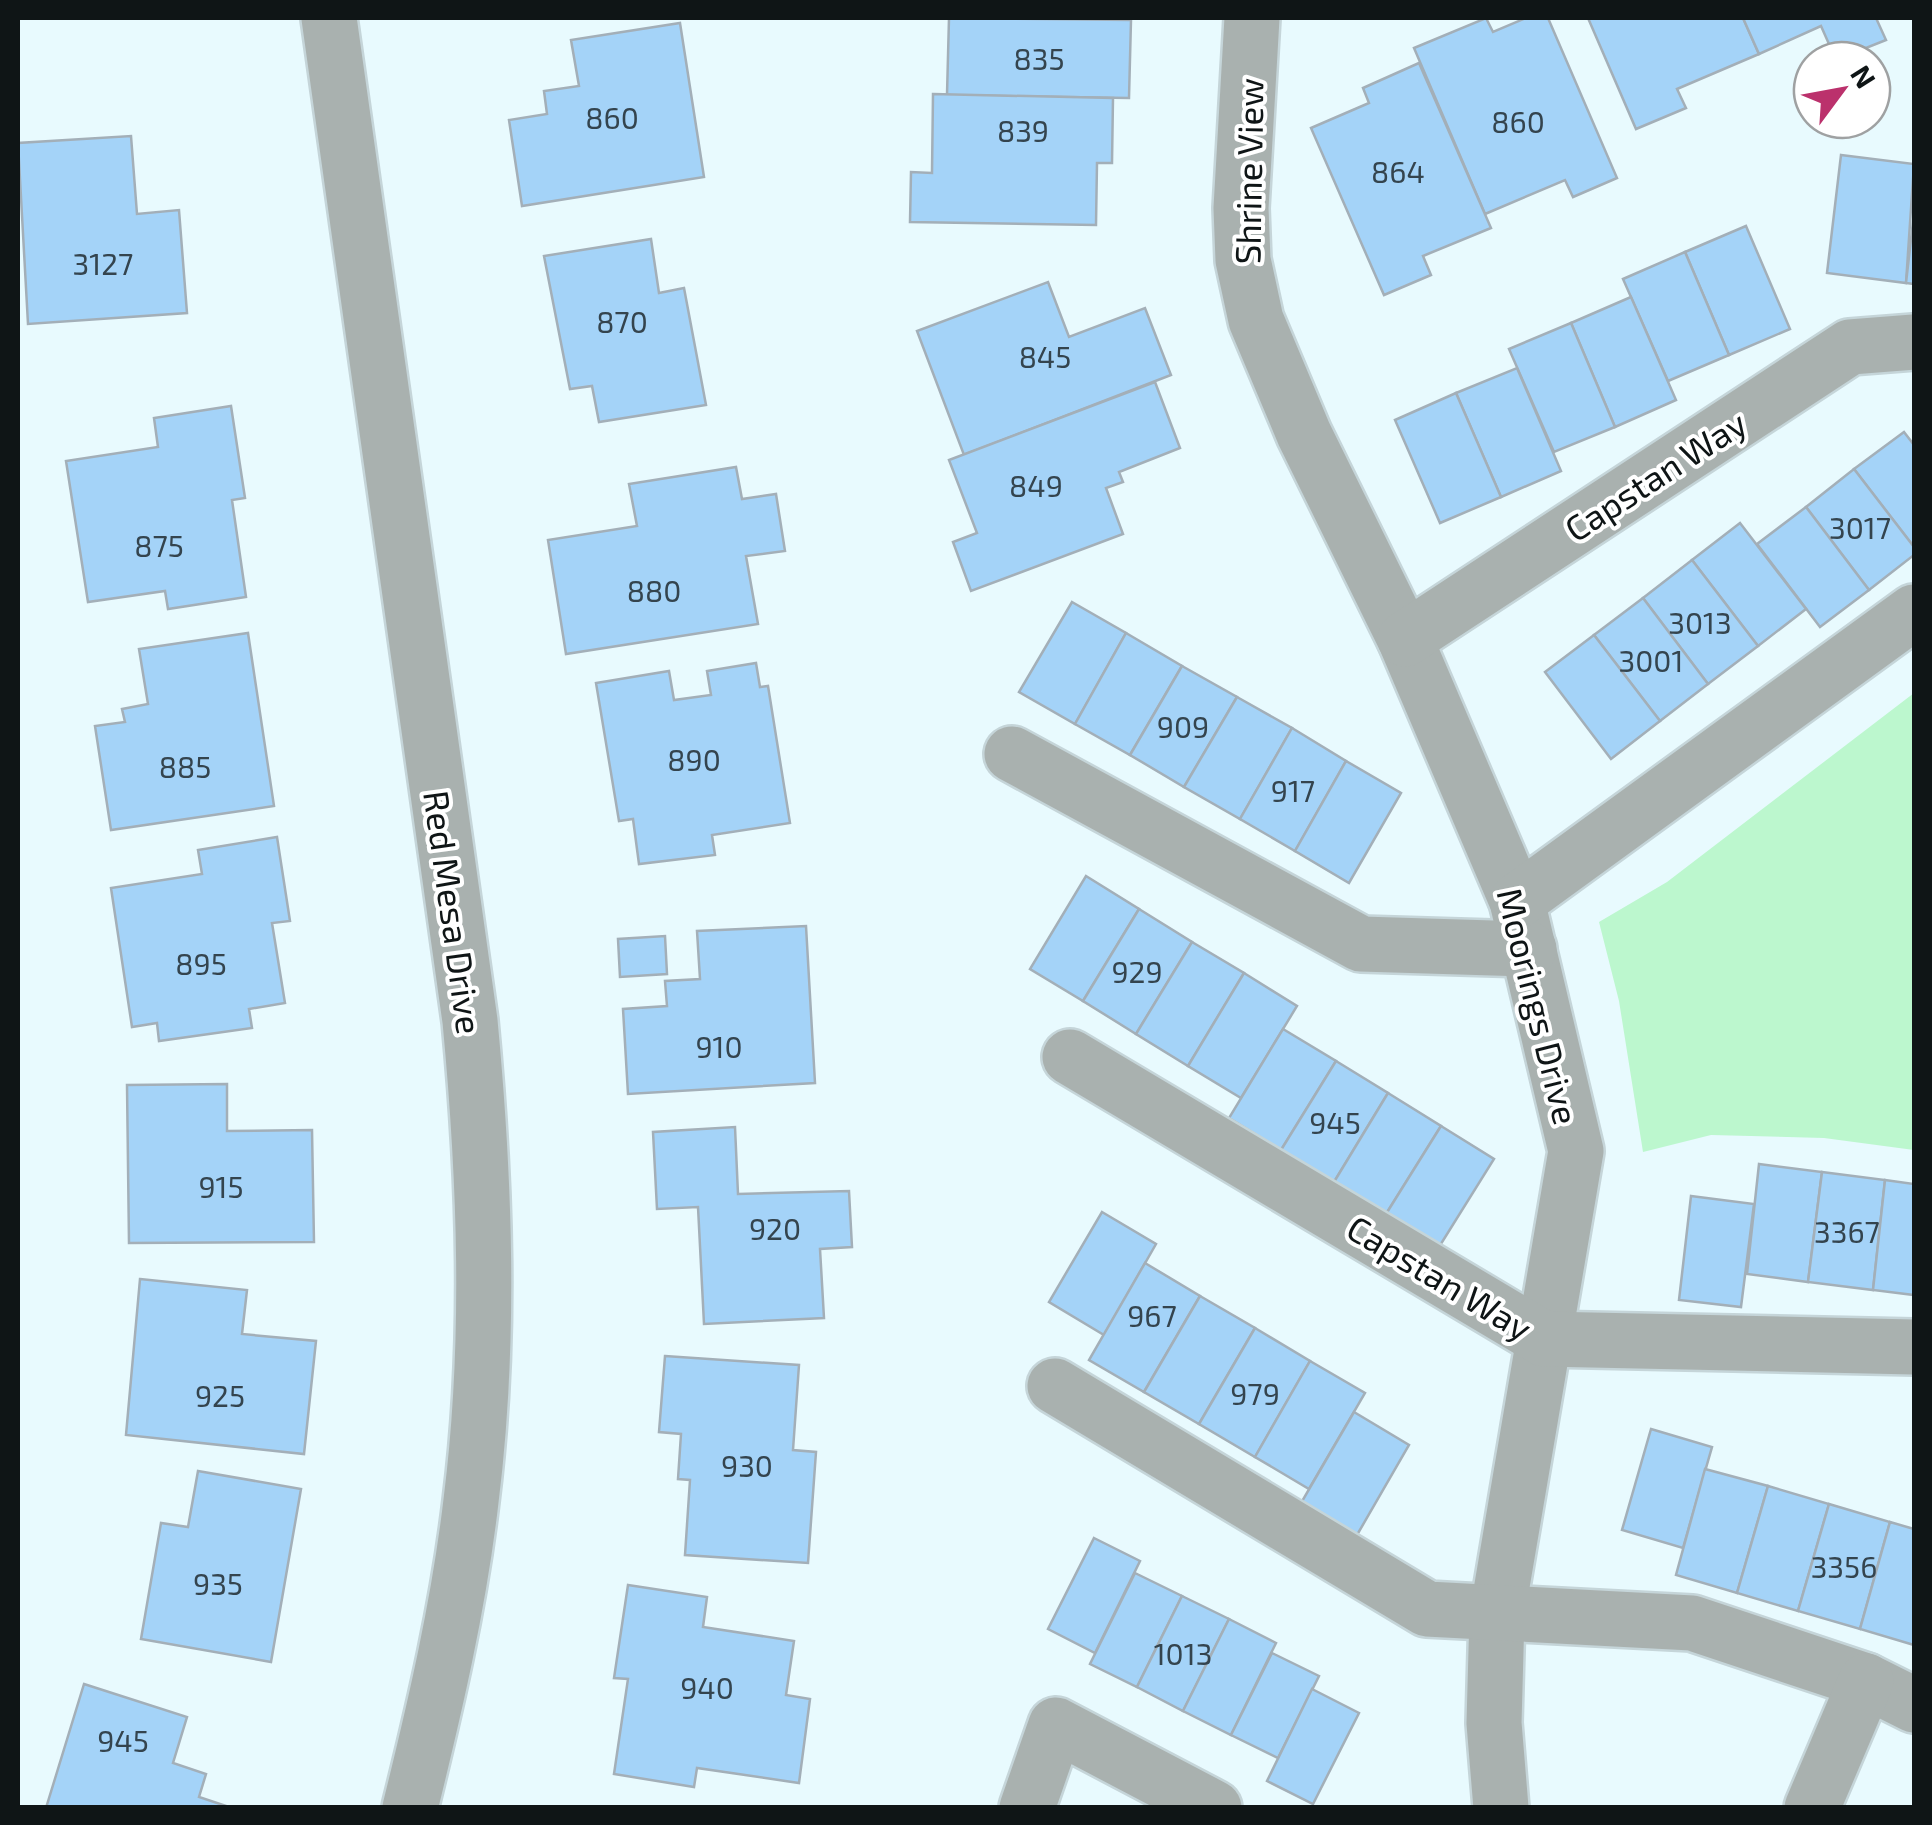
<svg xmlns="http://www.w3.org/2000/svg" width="1932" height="1825" viewBox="0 0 1932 1825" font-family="'Exo 2',sans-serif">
  <rect width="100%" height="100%" fill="#e8fafe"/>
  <path fill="#bcf7ce" d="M1914,693V1150L1824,1138L1711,1135L1643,1152L1619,1001L1599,922L1667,882Z"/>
  <g fill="#a4d3f8" stroke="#a3afb8" stroke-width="2.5">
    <path d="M949,18L1131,20L1129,98L947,95Z"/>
    <path d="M1486,18L1493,32L1526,18H1548L1617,178L1573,197L1565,180L1485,214L1414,48Z"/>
    <path d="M1588,18H1743L1759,54L1677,89L1686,108L1636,129Z"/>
    <path d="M1743,18H1876L1886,40L1836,60L1821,26L1759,54Z"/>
    <path d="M680,23L704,177L522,206L509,120L547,114L544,91L579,86L571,40Z"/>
    <path d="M1419,63L1491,228L1423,256L1431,275L1384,295L1311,128L1369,103L1363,88Z"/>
    <path d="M933,94L1113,98L1112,163H1097L1096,225L910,222L911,172L932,173Z"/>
    <path d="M131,136L137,214L179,210L187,313L28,324L18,143Z"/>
    <path d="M1841,155L1914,164L1906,283L1827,273Z"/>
    <path d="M1914,213V284L1906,283Z"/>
    <path d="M1746,226L1790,329L1729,355L1685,252Z"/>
    <path d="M651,239L659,293L684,288L706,405L599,422L592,386L570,389L544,256Z"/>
    <path d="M1685,252L1729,355L1668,381L1623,279Z"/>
    <path d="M1048,282L1069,337L1145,308L1171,375L964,455L917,331Z"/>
    <path d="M1631,297L1676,400L1615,427L1571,323Z"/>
    <path d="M1571,323L1615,427L1554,452L1509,349Z"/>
    <path d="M1517,368L1561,471L1501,497L1456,393Z"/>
    <path d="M1155,382L1180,448L1119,472L1123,482L1106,488L1123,534L971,591L953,542L977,533L949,460Z"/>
    <path d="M1456,393L1501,497L1440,523L1395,420Z"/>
    <path d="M231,406L245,498L232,500L246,597L168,609L165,591L88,602L66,461L158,447L154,418Z"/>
    <path d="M1904,432L1914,445V547L1854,469Z"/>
    <path d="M736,467L742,499L776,494L785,551L746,556L758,624L566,654L548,540L637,526L629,484Z"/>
    <path d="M1854,469L1914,547V555L1869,590L1806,507Z"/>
    <path d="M1806,507L1869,590L1820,627L1757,544Z"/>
    <path d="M1740,523L1806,609L1758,646L1692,560Z"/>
    <path d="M1692,560L1758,646L1708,684L1643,598Z"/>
    <path d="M1643,598L1708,684L1660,721L1594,635Z"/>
    <path d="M1072,602L1126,633L1075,724L1019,692Z"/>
    <path d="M248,633L274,806L111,830L95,726L125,722L122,709L148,704L139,649Z"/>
    <path d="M1126,633L1182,666L1130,755L1075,724Z"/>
    <path d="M1594,635L1660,721L1611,759L1545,672Z"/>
    <path d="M756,663L760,687L768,686L790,823L712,835L715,855L639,864L633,819L619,821L596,683L669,671L674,700L711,695L707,671Z"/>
    <path d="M1182,666L1237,697L1184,787L1130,755Z"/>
    <path d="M1237,697L1292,728L1240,819L1184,787Z"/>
    <path d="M1292,728L1346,761L1295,851L1240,819Z"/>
    <path d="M1346,761L1401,793L1349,883L1295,851Z"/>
    <path d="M277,837L290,921L272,923L285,1003L249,1009L252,1028L159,1041L157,1023L132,1027L111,888L202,874L198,850Z"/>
    <path d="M1086,876L1139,909L1083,1001L1030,969Z"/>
    <path d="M1139,909L1192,942L1136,1034L1083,1001Z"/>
    <path d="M806,926L815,1083L628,1094L623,1009L667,1006L665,981L700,979L697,931Z"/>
    <path d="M665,936L667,974L620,977L618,939Z"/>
    <path d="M1192,942L1244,973L1188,1066L1136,1034Z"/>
    <path d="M1244,973L1297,1006L1241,1098L1188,1066Z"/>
    <path d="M1283,1029L1336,1061L1281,1150L1229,1118Z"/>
    <path d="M1336,1061L1388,1093L1334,1182L1281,1150Z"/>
    <path d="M227,1084V1131L312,1130L314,1242L129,1243L127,1085Z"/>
    <path d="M1388,1093L1441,1126L1386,1214L1334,1182Z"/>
    <path d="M1441,1126L1494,1159L1439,1247L1386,1214Z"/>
    <path d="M735,1127L738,1194L849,1191L852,1247L820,1249L824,1318L704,1324L698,1207L657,1209L653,1132Z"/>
    <path d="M1759,1164L1822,1172L1808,1282L1747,1274Z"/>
    <path d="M1822,1172L1885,1180L1873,1290L1808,1282Z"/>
    <path d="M1885,1180L1914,1184V1295L1873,1290Z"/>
    <path d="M1691,1196L1754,1204L1741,1307L1679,1300Z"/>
    <path d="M1102,1212L1156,1244L1104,1335L1049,1302Z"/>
    <path d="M1145,1263L1200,1296L1144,1392L1089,1360Z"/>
    <path d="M140,1279L247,1290L242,1334L316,1341L304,1454L126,1435Z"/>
    <path d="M1200,1296L1255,1328L1199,1424L1144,1392Z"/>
    <path d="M1255,1328L1310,1361L1255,1457L1199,1424Z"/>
    <path d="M665,1356L799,1365L793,1450L816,1452L808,1563L685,1555L690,1480L678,1479L681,1434L659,1432Z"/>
    <path d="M1310,1361L1365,1393L1309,1489L1255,1457Z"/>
    <path d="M1354,1412L1409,1445L1357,1535L1301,1503Z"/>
    <path d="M1651,1429L1712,1447L1683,1548L1622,1530Z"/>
    <path d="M1705,1469L1768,1486L1737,1593L1676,1575Z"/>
    <path d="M198,1471L301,1489L271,1662L141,1639L161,1523L188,1527Z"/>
    <path d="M1768,1486L1829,1504L1798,1611L1737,1593Z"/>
    <path d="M1829,1504L1890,1522L1860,1629L1798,1611Z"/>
    <path d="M1890,1522L1914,1529V1645L1860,1629Z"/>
    <path d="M1094,1538L1140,1561L1095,1653L1048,1629Z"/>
    <path d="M1135,1573L1182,1596L1137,1687L1090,1664Z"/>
    <path d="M628,1585L707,1597L703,1627L794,1641L786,1695L810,1699L799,1783L697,1768L694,1787L614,1774L628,1679L614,1678Z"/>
    <path d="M1182,1596L1229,1619L1183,1711L1137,1687Z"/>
    <path d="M1229,1619L1276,1643L1231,1735L1183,1711Z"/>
    <path d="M1272,1653L1319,1676L1278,1758L1231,1735Z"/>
    <path d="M84,1684L187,1717L173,1763L206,1774L199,1797L232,1808H46Z"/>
    <path d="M1312,1689L1359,1713L1313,1804L1267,1781Z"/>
  </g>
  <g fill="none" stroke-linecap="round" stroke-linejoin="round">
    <g stroke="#c5d5d9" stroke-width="60">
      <g id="street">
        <path d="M329,18L470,1021C485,1180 491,1342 471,1501C459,1604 435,1707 410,1808"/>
        <path d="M1252,18L1241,208L1243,260L1256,320L1304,434L1405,639L1517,901L1576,1151L1497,1615L1494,1723L1501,1808"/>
        <path d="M1405,639L1850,347L1914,342"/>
        <path d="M1012,754L1361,944L1529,949"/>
        <path d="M1517,901L1914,612"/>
        <path d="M1070,1057L1544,1339L1914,1347"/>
        <path d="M1055,1386L1427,1609L1692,1623L1866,1681L1914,1705"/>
        <path d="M1027,1808L1056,1725L1214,1808"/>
        <path d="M1812,1808L1866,1681"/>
      </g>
    </g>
    <use href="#street" stroke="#a9b1af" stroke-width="55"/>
  </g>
  <g text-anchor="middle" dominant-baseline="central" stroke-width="8" stroke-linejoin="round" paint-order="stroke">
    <g font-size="30" fill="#34444e">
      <text x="1039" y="58">835</text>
      <text x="612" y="117">860</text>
      <text x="1518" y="121">860</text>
      <text x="1023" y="130">839</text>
      <text x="1398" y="171">864</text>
      <text x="103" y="263">3127</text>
      <text x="622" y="321">870</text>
      <text x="1045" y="356">845</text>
      <text x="1036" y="485">849</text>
      <text x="1860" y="527">3017</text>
      <text x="159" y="545">875</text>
      <text x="654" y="590">880</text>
      <text x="1700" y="622">3013</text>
      <text x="1651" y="660">3001</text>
      <text x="1183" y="726">909</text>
      <text x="694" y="759">890</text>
      <text x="185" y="766">885</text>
      <text x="1293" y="790">917</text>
      <text x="201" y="963">895</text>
      <text x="1137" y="971">929</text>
      <text x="719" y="1046">910</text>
      <text x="1335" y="1122">945</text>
      <text x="221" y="1186">915</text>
      <text x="775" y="1228">920</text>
      <text x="1847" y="1231">3367</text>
      <text x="1152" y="1315">967</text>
      <text x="1255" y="1393">979</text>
      <text x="220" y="1395">925</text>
      <text x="747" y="1465">930</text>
      <text x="1844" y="1566">3356</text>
      <text x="218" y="1583">935</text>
      <text x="1183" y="1653">1013</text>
      <text x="707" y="1687">940</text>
      <text x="123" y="1740">945</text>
    </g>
    <g font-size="35" fill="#0f1516" stroke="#fff">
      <text transform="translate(1248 171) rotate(-89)">Shrine View</text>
      <text transform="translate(1655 475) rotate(-33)">Capstan Way</text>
      <text transform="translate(454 912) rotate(82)">Red Mesa Drive</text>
      <text transform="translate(1539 1006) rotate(76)">Moorings Drive</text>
      <text transform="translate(1440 1277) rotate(31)">Capstan Way</text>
    </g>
  </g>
  <rect width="1932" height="1825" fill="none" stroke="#0f1516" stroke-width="40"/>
  <g transform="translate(1842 90) rotate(58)"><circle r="48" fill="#ffffff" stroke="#9fa1a2" stroke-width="2.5"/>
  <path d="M0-8L18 38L0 25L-18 38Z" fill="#bb316c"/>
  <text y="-15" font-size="28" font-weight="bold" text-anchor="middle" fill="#0f1516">N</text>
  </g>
</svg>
